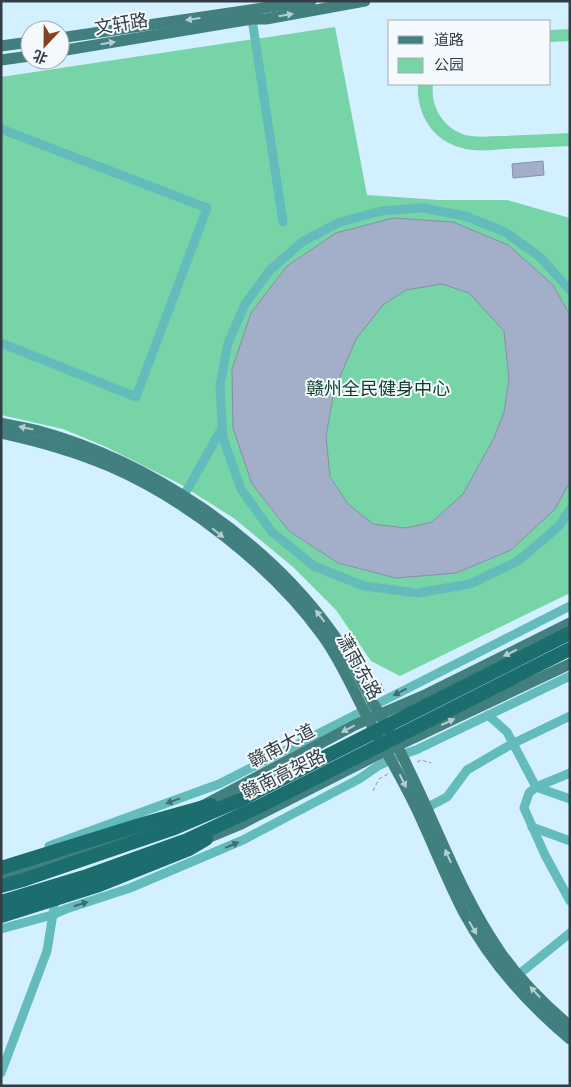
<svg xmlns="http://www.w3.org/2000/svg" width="571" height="1087" viewBox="0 0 571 1087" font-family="'Exo 2','Noto Sans SC',sans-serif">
  <rect width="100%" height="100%" fill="#d2f0ff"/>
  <g fill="#77d4a6">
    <path d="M335,27L367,195L439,200H507L570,218V593L400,676L371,661L336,610L293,567L235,519L180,484L104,446L63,429L1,415V77Z"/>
    <path d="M570,29V41L550,42V30Z"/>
    <path d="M418,84H433C430,106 443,128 465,135C478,138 491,136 504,136C526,135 548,134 570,133V146C548,147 526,148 504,149C490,150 475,152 462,148C432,141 416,113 418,84Z"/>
  </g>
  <g fill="#a3afc8" stroke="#8590a7" fill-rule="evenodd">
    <path d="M543,161L544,175L513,178L512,164Z"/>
    <path d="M393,218L453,222L508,245L553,285L570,315V482L555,509L511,550L456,573L396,578L338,563L289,531L252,484L233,428L232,369L251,313L287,266L336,233ZM442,284L469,293L504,331L509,379L504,412L494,438L463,494L432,522L406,528L373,524L348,504L330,477L326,436L334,391L356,339L383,305L406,290Z"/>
  </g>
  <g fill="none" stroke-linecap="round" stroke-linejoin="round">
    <g stroke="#8399a3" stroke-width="1" stroke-dasharray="4 2.5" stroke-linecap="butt">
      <path d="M381,683L384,691"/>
      <path d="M417,762L421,760L431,763"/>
      <path d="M373,791L379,779L388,774"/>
    </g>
    <g stroke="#63bbbb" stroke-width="9">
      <path d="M252,19L283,222"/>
      <path d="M1,129L207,208L136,397L1,343"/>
      <path d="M570,290L540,257L505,232L465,216L423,208L381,211L340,222L302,242L270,270L245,304L228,343L220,385L223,438L241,489L272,532L314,566L364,586L417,593L470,584L518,561L559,526L570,509"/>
      <path d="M183,497L222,428"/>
      <path d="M488,715L507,732L536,787L570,799"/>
      <path d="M570,773L536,787L529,793L524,808L545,855L570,901"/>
      <path d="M426,808L447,797L467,770L510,745L570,716"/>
      <path d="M532,827L570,841"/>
      <path d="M49,846L219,784L570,606"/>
      <path d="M1,929L52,915L66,909L130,888L243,840L359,779L378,766L401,755L416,750L570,676"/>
      <path d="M513,979L570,933"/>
      <path d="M1,1073L47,951L56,895"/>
    </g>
    <g stroke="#428080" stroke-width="11">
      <path d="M60,38L311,1"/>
      <path d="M1,46L30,42"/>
      <path d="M60,51L252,19H266L365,1"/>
      <path d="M1,60L30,56"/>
      <path d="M1,423C14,426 27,428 39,431C149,461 262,537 329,628C347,652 359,676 373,703C385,724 398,745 408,768C438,829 460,893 499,950C518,978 544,1004 570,1026"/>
      <path d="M1,433C38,441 74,451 109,466C186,499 273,567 322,635C342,662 354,693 370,722C386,752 403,780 417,810C433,844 447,880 464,913C490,961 528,1004 570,1039"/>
      <path d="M202,806L355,725L427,694L570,623"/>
      <path d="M198,842L239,825L371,758L570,664"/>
      <path d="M1,877L55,861L151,828"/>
    </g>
    <g stroke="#1c6e6e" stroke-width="14">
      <path d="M1,868L143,824L211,805"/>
      <path d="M1,886L23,880L172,829L240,800L570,633"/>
      <path d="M1,902L84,877L187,840L262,805L570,649"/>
      <path d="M1,916L99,885L189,849L206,839"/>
    </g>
  </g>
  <defs><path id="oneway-solid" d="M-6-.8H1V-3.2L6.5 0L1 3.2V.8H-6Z" transform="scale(1.25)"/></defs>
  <g fill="#b5cfd1">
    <use href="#oneway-solid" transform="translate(286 15) rotate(-9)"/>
    <use href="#oneway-solid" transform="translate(193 19) rotate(172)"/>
    <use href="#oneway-solid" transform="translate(108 43) rotate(-9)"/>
    <use href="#oneway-solid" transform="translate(26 428) rotate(-168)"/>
    <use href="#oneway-solid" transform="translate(218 533) rotate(39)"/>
    <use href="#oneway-solid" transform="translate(320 616) rotate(-128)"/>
    <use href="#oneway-solid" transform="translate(510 653) rotate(154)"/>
    <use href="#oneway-solid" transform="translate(448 722) rotate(-25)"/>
    <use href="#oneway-solid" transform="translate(348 729) rotate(152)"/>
    <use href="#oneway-solid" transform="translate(403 781) rotate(64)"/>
    <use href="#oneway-solid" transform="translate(448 856) rotate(-114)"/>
    <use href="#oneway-solid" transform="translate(473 928) rotate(59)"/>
    <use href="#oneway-solid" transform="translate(535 992) rotate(-133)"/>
  </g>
  <g fill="#436a6e">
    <use href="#oneway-solid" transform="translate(400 692) rotate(153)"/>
    <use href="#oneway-solid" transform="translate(173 801) rotate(160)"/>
    <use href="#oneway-solid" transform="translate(232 845) rotate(-23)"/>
    <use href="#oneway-solid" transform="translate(81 904) rotate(-18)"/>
  </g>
  <g text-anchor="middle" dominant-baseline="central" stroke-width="4" stroke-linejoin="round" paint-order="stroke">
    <g font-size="18" fill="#323e44" stroke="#f3f9fc">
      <text transform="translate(121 23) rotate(-9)">文轩路</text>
      <text transform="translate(360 666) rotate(61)">潇雨东路</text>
      <text transform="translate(281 745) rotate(-28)">赣南大道</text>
      <text transform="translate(283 773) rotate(-26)">赣南高架路</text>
    </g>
    <g font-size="18" fill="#0d3e29" stroke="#f3f9fc">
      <text x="378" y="388">赣州全民健身中心</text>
    </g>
  </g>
  <rect width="571" height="1087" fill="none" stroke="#323e44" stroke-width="5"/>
  <rect x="388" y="20" width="162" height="65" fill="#f3f9fc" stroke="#a6aeb2"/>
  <rect x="398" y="36" width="25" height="8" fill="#428080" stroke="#a6aeb2"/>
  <text x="434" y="45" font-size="15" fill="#323e44">道路</text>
  <rect x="398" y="58" width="25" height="15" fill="#77d4a6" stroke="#a6aeb2"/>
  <text x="434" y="70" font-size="15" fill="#323e44">公园</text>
  <g transform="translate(45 45) rotate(202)"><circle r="24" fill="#f3f9fc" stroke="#a6aeb2"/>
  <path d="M0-4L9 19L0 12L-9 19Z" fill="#873f21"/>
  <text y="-8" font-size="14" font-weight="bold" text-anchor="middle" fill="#323e44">北</text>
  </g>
</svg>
